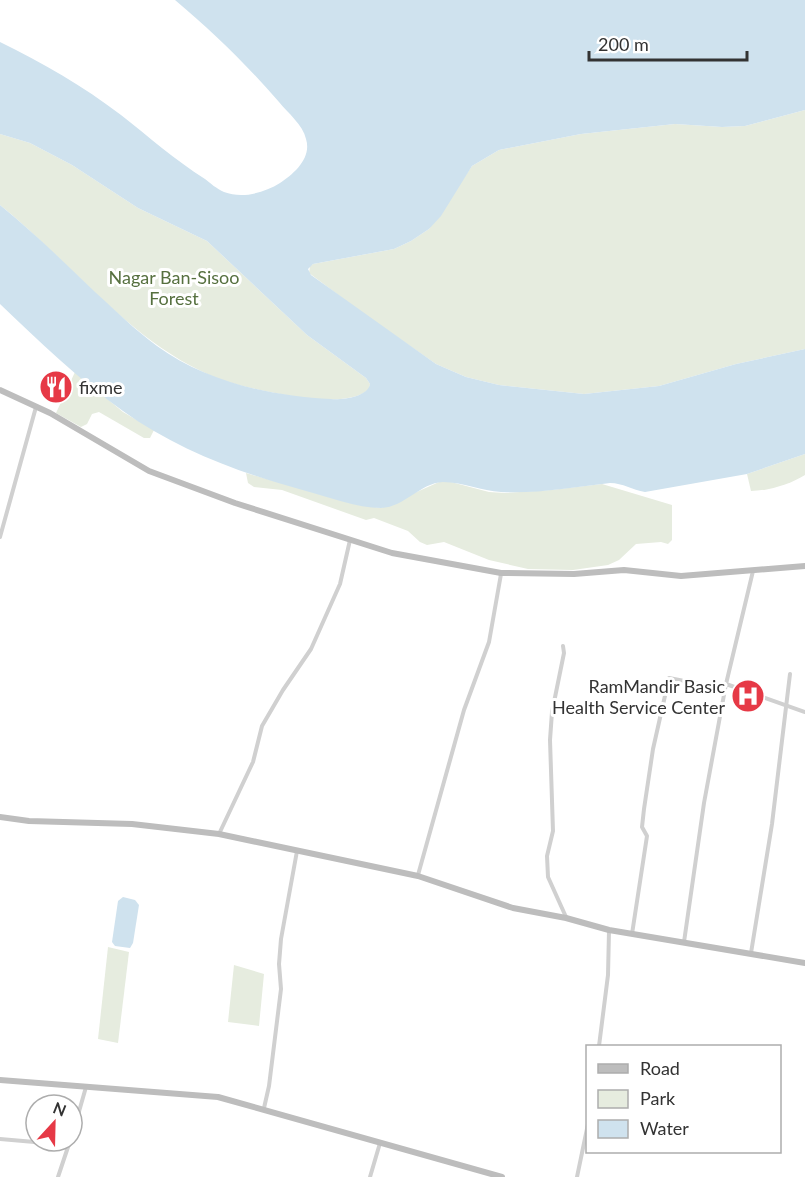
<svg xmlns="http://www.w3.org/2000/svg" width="805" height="1177" viewBox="0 0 805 1177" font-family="Lato,sans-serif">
  <rect width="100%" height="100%" fill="#fff"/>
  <g fill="#e6ecdf">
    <path d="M805,110V349L736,364L659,386L584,394L499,385L466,377L436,364L361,312L309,273L310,266L313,264L394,249L411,241L429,229L472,166L499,150L581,134L675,124L722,127L745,126Z"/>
    <path d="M0,134L30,143L72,165L138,208L207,241L307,335L366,378L370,384L369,389C355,403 317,400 298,397C266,391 230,386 201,371C124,334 67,259 0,205Z"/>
    <path d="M75,372L123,412L154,430L150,438H144L99,412L92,414L87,424L81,427L56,413Z"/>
    <path d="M805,454V475C791,484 768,491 751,491L747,474Z"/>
    <path d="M246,473L350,503L381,508L439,482H451L489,492L505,493L551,490L602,484L672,505V540L668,544L661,542L636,544L619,560L608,565L573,570L528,569L489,560L444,542L427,545L420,542L408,531L374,518L366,520L282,490L254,487L248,483Z"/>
    <path d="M108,947L129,952L118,1043L98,1039Z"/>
    <path d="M234,965L264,974L259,1026L228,1022Z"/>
  </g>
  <g fill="#cfe2ee">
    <path d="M175,0H805V110L745,126L722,127L675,124L581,134L499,150L472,166L441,216L429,229L411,241L394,249L313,264L308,269L311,275L436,364L466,377L499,385L584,394L659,386L736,364L805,349V454L747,474L645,492C632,490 623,483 610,483C574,487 537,494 501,492C482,491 463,482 443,482C420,483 405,507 381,508C357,508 329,497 306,491C243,474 177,450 123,411C79,380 39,341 0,304V205C33,232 64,262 95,292C115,310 135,330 157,346C206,382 271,396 331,399C342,400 368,397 370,384L366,378L307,335L207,241L138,208L72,165L30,143L0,134V42C43,63 83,86 121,115C149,137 175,160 205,179C210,183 217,189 224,192C242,199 264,193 280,183C294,174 312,158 306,139C303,125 288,113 279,102C247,65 213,32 175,0Z"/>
    <path d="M123,897L135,900L139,905L133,943L130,948L115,946L112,942L118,901Z"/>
  </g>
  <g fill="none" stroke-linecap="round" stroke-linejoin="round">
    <g stroke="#d0d0d0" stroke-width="4">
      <path d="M0,537L36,407"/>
      <path d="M753,571L726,684L805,712"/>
      <path d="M563,646L564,653L552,712L550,740L553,831L547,856L548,877L566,917"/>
      <path d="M219,834L253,762L262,726L283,690L311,649L340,584L350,540"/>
      <path d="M418,875L464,710L489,642L501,574"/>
      <path d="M632,934L647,836L642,827L644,809L653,749L669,678L720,688L726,684"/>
      <path d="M684,942L704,803L726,684"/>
      <path d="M751,953L772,824L790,674"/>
      <path d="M599,1046L608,975L609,931"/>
      <path d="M264,1108L269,1086L281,989L279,964L281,939L297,851"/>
      <path d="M72,1136L86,1087"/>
      <path d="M0,1139L69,1145"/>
      <path d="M58,1177L70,1141"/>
      <path d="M370,1177L380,1143"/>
      <path d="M577,1177L588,1124"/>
    </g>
    <g stroke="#bdbdbd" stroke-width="6">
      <path d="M0,390L50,413L149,471L235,503L392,553L501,573L574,574L624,570L681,576L805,566"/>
      <path d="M0,817L29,821L132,824L219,834L418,876L513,908L566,918L609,930L805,963"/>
      <path d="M0,1080L218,1097L502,1177"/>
    </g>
  </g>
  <defs>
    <g id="restaurant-disc" transform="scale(1.725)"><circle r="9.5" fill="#e63946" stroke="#fff"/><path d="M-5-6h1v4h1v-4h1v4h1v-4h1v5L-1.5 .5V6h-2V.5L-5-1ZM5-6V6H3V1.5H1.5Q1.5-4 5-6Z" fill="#fff"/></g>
    <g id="hospital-disc" transform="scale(1.725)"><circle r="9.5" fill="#e63946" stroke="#fff"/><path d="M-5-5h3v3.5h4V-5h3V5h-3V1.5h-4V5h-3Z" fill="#fff"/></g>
  </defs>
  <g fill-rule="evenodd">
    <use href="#restaurant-disc" x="56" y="387"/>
    <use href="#hospital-disc" x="748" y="696"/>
  </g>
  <g text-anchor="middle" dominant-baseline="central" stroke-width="6" stroke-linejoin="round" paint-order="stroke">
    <g font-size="18" fill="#56703f" stroke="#fff">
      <text x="174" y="277">Nagar Ban-Sisoo<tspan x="174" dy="21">Forest</tspan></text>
    </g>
    <g font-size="18" fill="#333" stroke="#fff" text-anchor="start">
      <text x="79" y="387">fixme</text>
      <text x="725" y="686" text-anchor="end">RamMandir Basic<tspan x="725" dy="21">Health Service Center</tspan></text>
    </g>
  </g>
  <rect x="586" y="1045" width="195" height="108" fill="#ffffff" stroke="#adadad" stroke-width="1.5"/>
  <rect x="598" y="1064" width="30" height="9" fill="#bdbdbd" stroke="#adadad" stroke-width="1.5"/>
  <text x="640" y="1075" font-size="18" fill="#333333">Road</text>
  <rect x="598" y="1090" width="30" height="18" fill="#e6ecdf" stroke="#adadad" stroke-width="1.5"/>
  <text x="640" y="1105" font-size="18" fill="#333333">Park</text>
  <rect x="598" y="1120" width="30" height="18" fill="#cfe2ee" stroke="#adadad" stroke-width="1.5"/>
  <text x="640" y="1135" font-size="18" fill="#333333">Water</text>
  <g transform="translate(54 1123) rotate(22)"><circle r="28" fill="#ffffff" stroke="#adadad" stroke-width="1.5"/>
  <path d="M0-4.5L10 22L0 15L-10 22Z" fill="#e63946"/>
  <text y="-9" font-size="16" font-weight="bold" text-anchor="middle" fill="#333333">N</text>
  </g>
  <path d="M589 51v9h158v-9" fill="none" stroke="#333333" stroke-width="3"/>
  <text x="598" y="51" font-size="18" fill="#333333" stroke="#ffffff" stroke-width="4.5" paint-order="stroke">200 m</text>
</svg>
